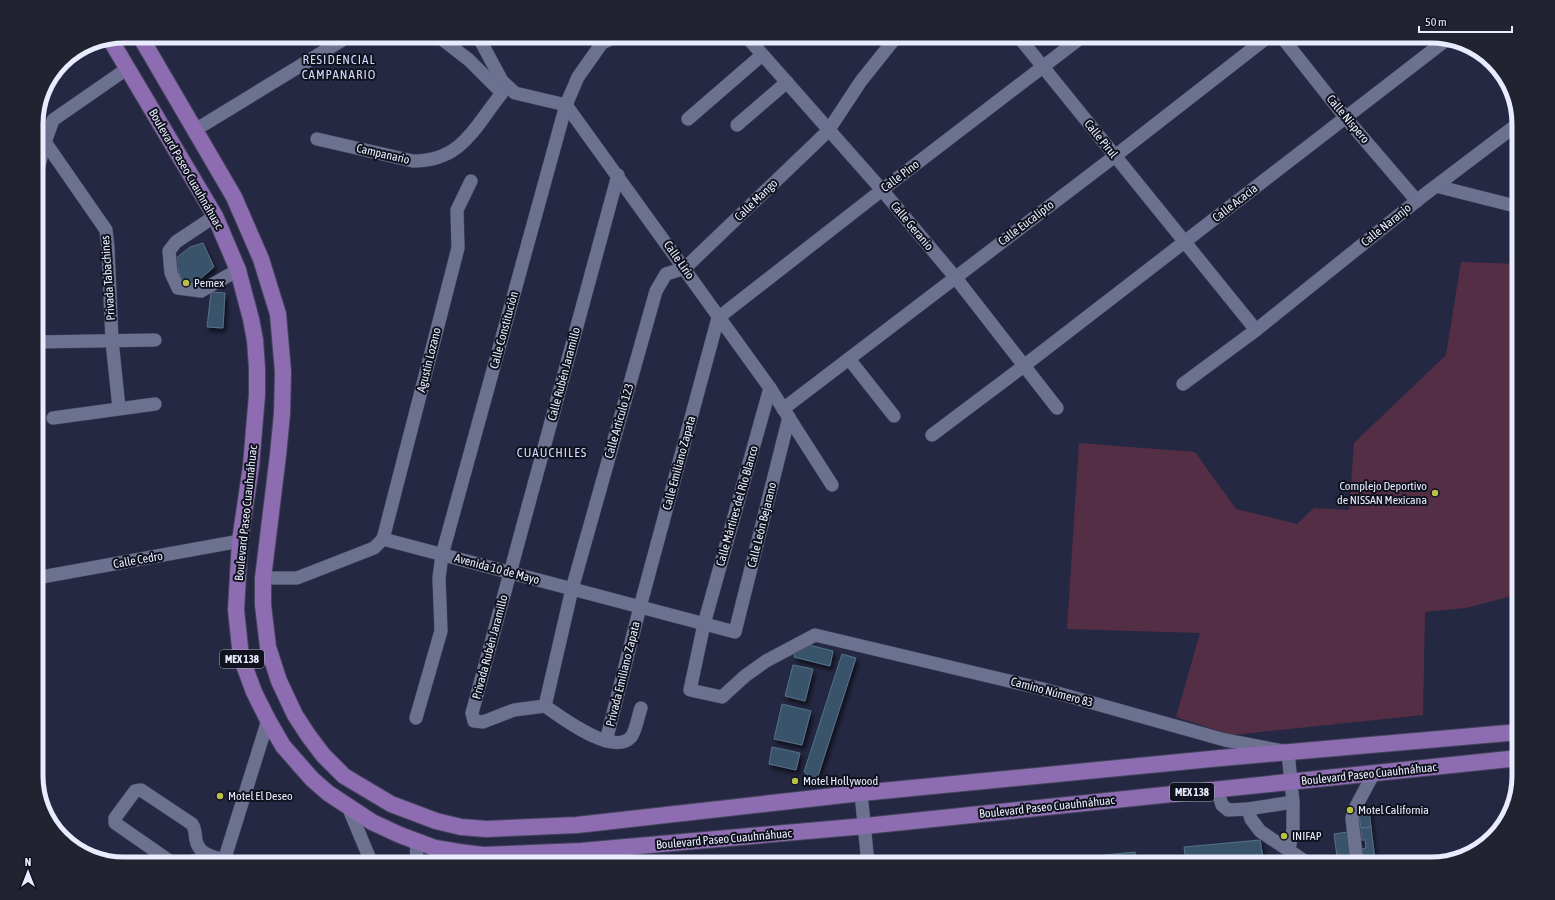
<svg xmlns="http://www.w3.org/2000/svg" width="1555" height="900" viewBox="0 0 1555 900" font-family="'Asap Condensed',sans-serif">
  <defs>
    <filter id="shadow"><feDropShadow dx="2.5" dy="4" stdDeviation="2" flood-color="#0009"/></filter>
  </defs>
  <rect width="100%" height="100%" fill="#252842"/>
  <path fill="#542e44" d="M1461,262L1519,264V594L1466,608L1425,612L1423,715L1232,735L1176,717L1200,633L1067,629L1079,443L1195,452L1236,509L1297,524L1314,508L1349,510L1354,443L1446,355Z"/>
  <g fill="#39536a" stroke="#557188" filter="url(#shadow)">
    <path d="M203,243L214,267L199,280L184,285L174,260L190,247Z"/>
    <path d="M211,292L225,293L223,328L207,327Z"/>
    <path d="M805,644L833,651L830,666L794,657L795,651Z"/>
    <path d="M842,654L856,658L816,782L804,772Z"/>
    <path d="M793,665L813,669L805,701L785,696Z"/>
    <path d="M782,704L811,711L802,745L774,739Z"/>
    <path d="M772,747L800,753L796,770L769,764Z"/>
    <path d="M1369,810L1371,827L1361,828L1358,811Z"/>
    <path d="M1371,827L1375,860L1364,861L1362,849L1366,848L1365,840H1361V828Z"/>
    <path d="M1348,832L1352,862L1338,864L1334,834Z"/>
    <path d="M1260,840L1264,863L1186,864L1184,847Z"/>
    <path d="M1135,852L1137,864H1075L1074,858Z"/>
    <path d="M1375,860V864H1364V861Z"/>
    <path d="M1352,862V864H1338Z"/>
  </g>
  <g fill="none" stroke-linecap="round" stroke-linejoin="round">
    <g stroke="#43455b" stroke-width="14">
      <g id="minor">
        <path d="M478,36L502,81L515,93L566,105"/>
        <path d="M746,36L882,190L955,277L1057,408"/>
        <path d="M1018,36L1256,330"/>
        <path d="M1281,36L1345,117L1417,201"/>
        <path d="M566,105L770,388L832,485"/>
        <path d="M688,119L762,55"/>
        <path d="M737,125L787,82"/>
        <path d="M195,130L349,36"/>
        <path d="M317,139L413,161C463,161 475,126 502,93L469,60L438,36"/>
        <path d="M45,142L106,230L108,248L112,341L119,408"/>
        <path d="M36,177L45,142L53,120L128,68"/>
        <path d="M1436,186L1519,207"/>
        <path d="M215,216L176,242L169,251L171,273L178,288L201,291L238,270"/>
        <path d="M36,342L155,340"/>
        <path d="M849,359L894,416"/>
        <path d="M1183,384L1256,330L1424,195L1519,123"/>
        <path d="M770,388L704,624L690,690L722,697L745,676L766,661L815,635L1043,689L1225,740L1288,752L1293,802L1248,809L1228,810L1222,805L1217,789"/>
        <path d="M783,409L1115,156L1269,36"/>
        <path d="M53,418L155,404"/>
        <path d="M932,435L1025,365L1446,40"/>
        <path d="M383,539L735,632L789,417"/>
        <path d="M383,539L458,248L457,210L471,181"/>
        <path d="M36,578L240,541"/>
        <path d="M263,578H297L374,548L383,539"/>
        <path d="M545,706L572,589L656,291L666,274L685,268L828,131L861,81L893,41L899,36"/>
        <path d="M545,706L514,710L483,722L474,721L472,713L618,175"/>
        <path d="M545,706C561,717 613,757 631,737C636,731 638,716 641,708"/>
        <path d="M416,718L441,631L439,578L442,555L566,105L578,77L602,43L617,36"/>
        <path d="M606,741L640,607L718,318L882,190L1083,36"/>
        <path d="M861,793L868,864"/>
        <path d="M349,809L372,864"/>
        <path d="M1248,809L1251,819L1260,831L1309,864"/>
        <path d="M435,848L438,864"/>
        <path d="M1289,849L1293,829V802"/>
        <path d="M174,864L115,823V818L135,791L141,790L192,824C196,830 195,835 196,840C199,855 212,856 224,860"/>
        <path d="M184,864C193,860 198,859 207,864"/>
        <path d="M223,864L268,720"/>
        <path d="M416,864L417,841"/>
        <path d="M1357,864L1352,818L1354,810L1374,773"/>
      </g>
    </g>
    <g stroke="#43455b" stroke-width="18">
      <g id="major">
        <path d="M140,36L234,197L261,259L278,314L283,372L282,414L278,455L263,578V605L268,647L279,681L295,715L308,735L323,755L344,776L391,804L436,821L461,827L486,829L577,825L861,793L1221,758L1519,732"/>
        <path d="M110,39L215,216L238,270L251,319L255,340L257,368V395L251,466L240,541L236,610L241,657L254,692L268,720L283,746L312,779L328,793L372,822L400,835L435,848L459,852L483,855L581,851L865,826L1519,758"/>
      </g>
    </g>
    <use href="#minor" stroke="#6c7190" stroke-width="13"/>
    <use href="#major" stroke="#8e6cb2" stroke-width="16"/>
  </g>
  <g fill="#b9c046" stroke="#10121e" stroke-width="1.5">
    <circle cx="186" cy="283" r="4"/>
    <circle cx="1435" cy="493" r="4"/>
    <circle cx="795" cy="781" r="4"/>
    <circle cx="220" cy="796" r="4"/>
    <circle cx="1350" cy="810" r="4"/>
    <circle cx="1284" cy="836" r="4"/>
  </g>
  <g text-anchor="middle" dominant-baseline="central" stroke-width="4" stroke-linejoin="round" paint-order="stroke">
    <g fill="#10121e" stroke="#a8abbb" stroke-width="1">
      <rect x="220" y="650" width="44" height="18" rx="3"/>
      <rect x="1170" y="783" width="44" height="18" rx="3"/>
    </g>
    <g font-size="11" font-weight="bold" fill="#e9ecfe">
      <text x="242" y="659">MEX 138</text>
      <text x="1192" y="792">MEX 138</text>
    </g>
    <g font-size="12" fill="#e9ecfe" stroke="#10121e">
      <text transform="translate(1348 119) rotate(50)">Calle Níspero</text>
      <text transform="translate(1101 139) rotate(51)">Calle Pirul</text>
      <text transform="translate(383 154) rotate(13)">Campanario</text>
      <text transform="translate(186 169) rotate(60)">Boulevard Paseo Cuauhnáhuac</text>
      <text transform="translate(900 176) rotate(-37)">Calle Pino</text>
      <text transform="translate(756 200) rotate(-44)">Calle Mango</text>
      <text transform="translate(1235 203) rotate(-38)">Calle Acacia</text>
      <text transform="translate(1026 223) rotate(-37)">Calle Eucalipto</text>
      <text transform="translate(1386 225) rotate(-39)">Calle Naranjo</text>
      <text transform="translate(912 226) rotate(50)">Calle Geranio</text>
      <text transform="translate(679 260) rotate(55)">Calle Lirio</text>
      <text transform="translate(108 278) rotate(-94)">Privada Tabachines</text>
      <text transform="translate(504 330) rotate(-75)">Calle Constitución</text>
      <text transform="translate(429 360) rotate(-76)">Agustín Lozano</text>
      <text transform="translate(564 374) rotate(-75)">Calle Rubén Jaramillo</text>
      <text transform="translate(619 421) rotate(-74)">Calle Artículo 123</text>
      <text transform="translate(679 463) rotate(-75)">Calle Emiliano Zapata</text>
      <text transform="translate(737 506) rotate(-74)">Calle Mártires del Río Blanco</text>
      <text transform="translate(246 513) rotate(-84)">Boulevard Paseo Cuauhnáhuac</text>
      <text transform="translate(762 525) rotate(-76)">Calle León Bejarano</text>
      <text transform="translate(138 560) rotate(-10)">Calle Cedro</text>
      <text transform="translate(497 569) rotate(15)">Avenida 10 de Mayo</text>
      <text transform="translate(490 647) rotate(-75)">Privada Rubén Jaramillo</text>
      <text transform="translate(623 674) rotate(-76)">Privada Emiliano Zapata</text>
      <text transform="translate(1052 692) rotate(15)">Camino Número 83</text>
      <text transform="translate(1369 774) rotate(-6)">Boulevard Paseo Cuauhnáhuac</text>
      <text transform="translate(1047 807) rotate(-6)">Boulevard Paseo Cuauhnáhuac</text>
      <text transform="translate(724 839) rotate(-5)">Boulevard Paseo Cuauhnáhuac</text>
    </g>
    <g font-size="12" fill="#e9ecfe" stroke="#10121e" text-anchor="start">
      <text x="194" y="283">Pemex</text>
      <text x="1427" y="486" text-anchor="end">Complejo Deportivo<tspan x="1427" dy="14">de NISSAN Mexicana</tspan></text>
      <text x="803" y="781">Motel Hollywood</text>
      <text x="228" y="796">Motel El Deseo</text>
      <text x="1358" y="810">Motel California</text>
      <text x="1292" y="836">INIFAP</text>
    </g>
    <g font-size="13" letter-spacing="1" fill="#d3d8fc" stroke="#10121e">
      <text x="339" y="59">RESIDENCIAL<tspan x="339" dy="15">CAMPANARIO</tspan></text>
      <text x="552" y="452">CUAUCHILES</text>
    </g>
  </g>
  <path d="M0 0H1555V900H0ZM124 43H1431A81 81 0 0 1 1512 124V776A81 81 0 0 1 1431 857H124A81 81 0 0 1 43 776V124A81 81 0 0 1 124 43Z" fill="#212330" fill-rule="evenodd"/>
  <path fill="none" stroke="#e9ecfe" stroke-width="5" d="M124 43H1431A81 81 0 0 1 1512 124V776A81 81 0 0 1 1431 857H124A81 81 0 0 1 43 776V124A81 81 0 0 1 124 43Z"/>
  <g transform="translate(28 872)" stroke="#10121e" stroke-width="3" paint-order="stroke">
  <path d="M0-3L7 15L0 10L-7 15Z" fill="#e9ecfe"/>
  <text y="-6" font-size="11" font-weight="bold" text-anchor="middle" fill="#e9ecfe">N</text>
  </g>
  <path d="M1419 26v6h93v-6" fill="none" stroke="#e9ecfe" stroke-width="2"/>
  <text x="1425" y="26" font-size="12" fill="#e9ecfe" stroke="#10121e" stroke-width="3" paint-order="stroke">50 m</text>
</svg>
